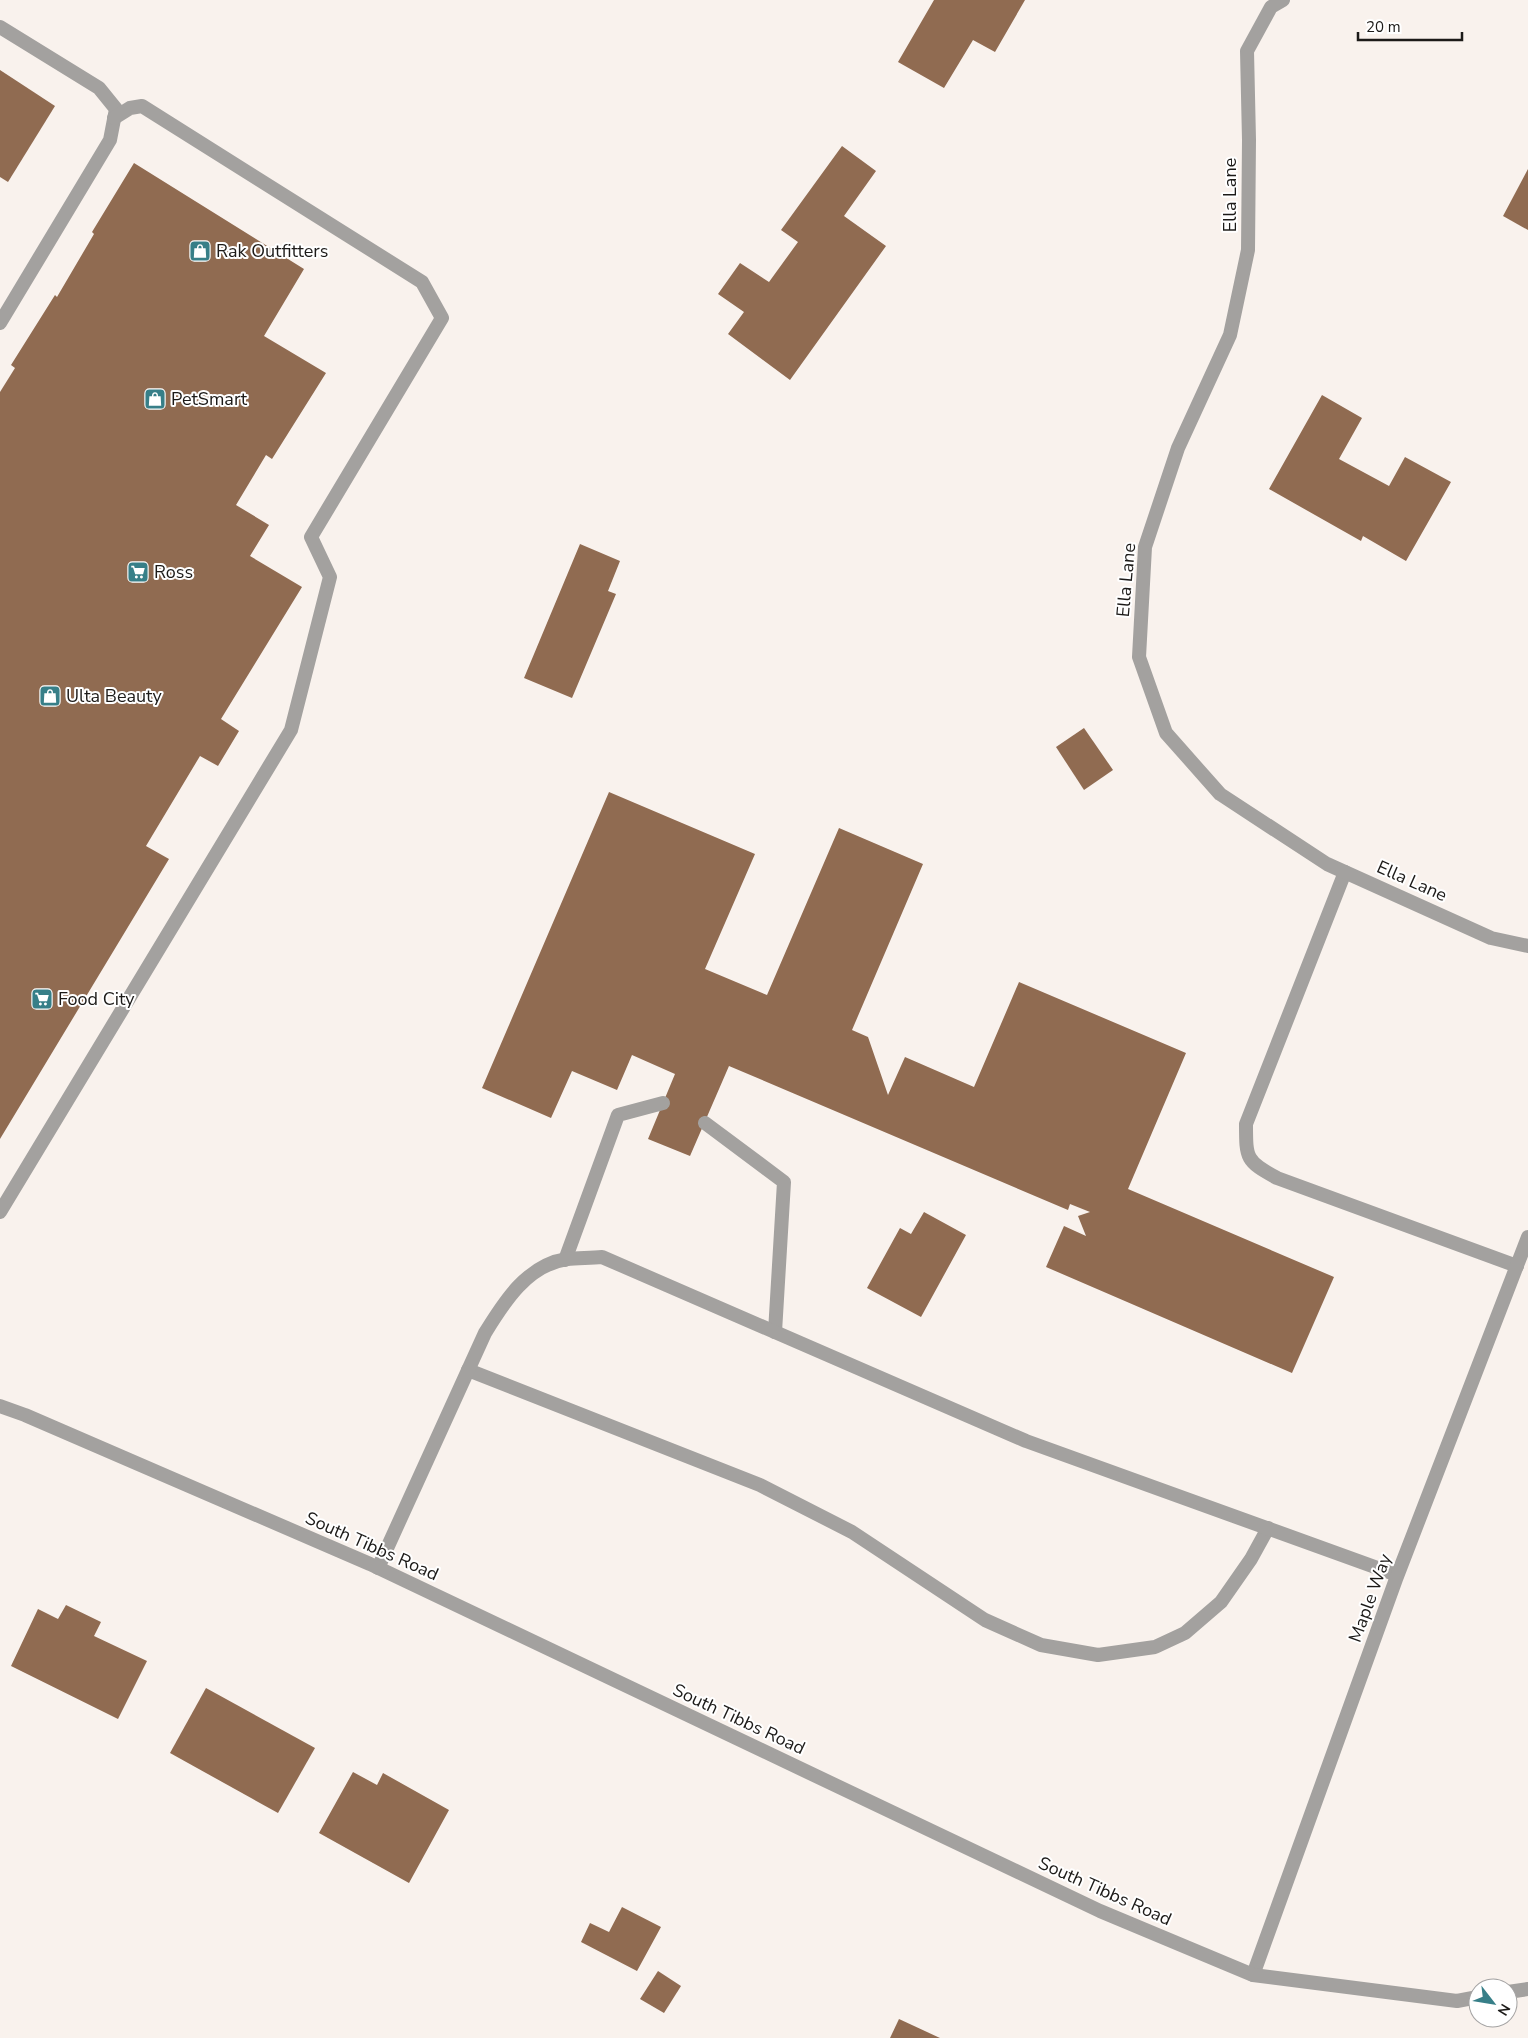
<svg xmlns="http://www.w3.org/2000/svg" width="1528" height="2038" viewBox="0 0 1528 2038" font-family="'Nunito Sans',sans-serif">
  <rect width="100%" height="100%" fill="#f9f2ed"/>
  <g fill="#906b51">
    <path d="M934,0H1025L995,52L973,40L944,88L898,62Z"/>
    <path d="M0,70L55,106L8,182L0,177Z"/>
    <path d="M842,146L876,171L844,216L886,246L790,380L728,334L744,312L718,294L740,263L769,282L798,242L781,230Z"/>
    <path d="M134,163L304,269L264,336L326,373L272,459L266,455L236,505L269,525L250,556L302,587L221,719L239,731L218,766L200,756L146,846L169,859L0,1139V392L15,368L11,365L55,295L57,297L94,234L92,232Z"/>
    <path d="M1528,169V230L1503,216Z"/>
    <path d="M1322,395L1362,418L1339,459L1389,486L1405,457L1451,482L1406,561L1363,536L1361,541L1269,489Z"/>
    <path d="M580,544L620,561L608,591L616,594L572,698L524,678Z"/>
    <path d="M1084,728L1113,770L1084,790L1056,747Z"/>
    <path d="M609,792L755,854L705,969L767,995L839,828L923,864L852,1030L868,1037L888,1095L905,1057L974,1087L1019,982L1186,1053L1128,1189L1334,1277L1292,1373L1046,1267L1064,1226L1086,1236L1078,1216L1090,1212L1070,1204L1068,1210L729,1066L690,1156L648,1139L675,1074L632,1055L617,1090L572,1071L551,1118L482,1088Z"/>
    <path d="M924,1212L966,1235L921,1317L867,1288L900,1228L911,1234Z"/>
    <path d="M66,1605L101,1622L94,1636L147,1661L118,1719L11,1666L38,1609L58,1619Z"/>
    <path d="M206,1688L315,1748L278,1813L170,1753Z"/>
    <path d="M353,1772L377,1785L383,1773L449,1810L409,1883L319,1833Z"/>
    <path d="M622,1907L661,1927L637,1971L581,1942L590,1923L609,1932Z"/>
    <path d="M658,1971L681,1986L664,2013L640,1999Z"/>
    <path d="M899,2019L940,2038H890Z"/>
  </g>
  <g fill="none" stroke-linecap="round" stroke-linejoin="round">
    <g stroke="#a3a19f" stroke-width="14">
      <path d="M0,27L99,88L116,109L110,140L0,323"/>
      <path d="M1345,872L1246,1124C1246,1159 1246,1161 1277,1178L1517,1266"/>
      <path d="M705,1123L784,1182L775,1332"/>
      <path d="M0,1212L291,730L330,577L311,537L442,318L422,282L142,106L130,108L114,118"/>
      <path d="M565,1260L618,1115L663,1103"/>
      <path d="M468,1370L760,1485L852,1532L985,1620L1041,1645L1098,1655L1155,1647L1185,1633L1221,1602L1251,1559L1268,1528"/>
      <path d="M378,1568L485,1333C504,1302 527,1265 567,1259C578,1258 590,1258 602,1257L1026,1441L1397,1575"/>
    </g>
    <g stroke="#a3a19f" stroke-width="14">
      <path d="M1283,0L1271,7L1247,51L1249,140L1248,250L1230,335L1178,448L1145,547L1139,657L1166,733L1220,794L1327,864L1491,938L1528,946"/>
      <path d="M1253,1975L1396,1579L1528,1237"/>
    </g>
    <g stroke="#a3a19f" stroke-width="14">
      <path d="M0,1406L25,1415L370,1564L1100,1911L1253,1975L1457,2001L1478,1997"/>
      <path d="M1508,1992L1528,1989"/>
    </g>
  </g>
  <defs>
    <g id="shop-square" transform="scale(1.125)"><rect x="-9" y="-9" width="18" height="18" rx="4" fill="#377f88" stroke="#fff"/><path d="M-5-2.5h2.3a2.7 3.5 0 0 1 5.4 0H5L5.5 6h-11ZM-1.5-2.5h3a1.5 2.3 0 0 0-3 0Z" fill="#fff"/></g>
    <g id="supermarket-square" transform="scale(1.125)"><rect x="-9" y="-9" width="18" height="18" rx="4" fill="#377f88" stroke="#fff"/><path d="M-6-5.5h2.5l.6 2H6L4.5 2H-2.5L-4.4-4H-6ZM-1.5 3.2a1.3 1.3 0 1 0 .1 0ZM3 3.2a1.3 1.3 0 1 0 .1 0Z" fill="#fff"/></g>
  </defs>
  <g fill-rule="evenodd">
    <use href="#shop-square" x="200" y="251"/>
    <use href="#shop-square" x="155" y="399"/>
    <use href="#supermarket-square" x="138" y="572"/>
    <use href="#shop-square" x="50" y="696"/>
    <use href="#supermarket-square" x="42" y="999"/>
  </g>
  <g text-anchor="middle" dominant-baseline="central" stroke-width="4" stroke-linejoin="round" paint-order="stroke">
    <g font-size="18" fill="#1c1a18" stroke="#fff">
      <text transform="translate(1230 195) rotate(-90)">Ella Lane</text>
      <text transform="translate(1126 580) rotate(-85)">Ella Lane</text>
      <text transform="translate(1412 881) rotate(24)">Ella Lane</text>
      <text transform="translate(372 1546) rotate(24)">South Tibbs Road</text>
      <text transform="translate(1370 1598) rotate(-70)">Maple Way</text>
      <text transform="translate(739 1719) rotate(25)">South Tibbs Road</text>
      <text transform="translate(1105 1891) rotate(24)">South Tibbs Road</text>
    </g>
    <g font-size="18" fill="#1c1a18" stroke="#fff" text-anchor="start">
      <text x="216" y="251">Rak Outfitters</text>
      <text x="171" y="399">PetSmart</text>
      <text x="154" y="572">Ross</text>
      <text x="66" y="696">Ulta Beauty</text>
      <text x="58" y="999">Food City</text>
    </g>
  </g>
  <g transform="translate(1493 2003) rotate(121)"><circle r="24" fill="#ffffff" stroke="#a4a3a3"/>
  <path d="M0-4L9 19L0 12L-9 19Z" fill="#377f88"/>
  <text y="-8" font-size="14" font-weight="bold" text-anchor="middle" fill="#1c1a18">N</text>
  </g>
  <path d="M1358 32v8h104v-8" fill="none" stroke="#1c1a18" stroke-width="2.5"/>
  <text x="1366" y="32" font-size="15" fill="#1c1a18" stroke="#ffffff" stroke-width="4" paint-order="stroke">20 m</text>
</svg>
